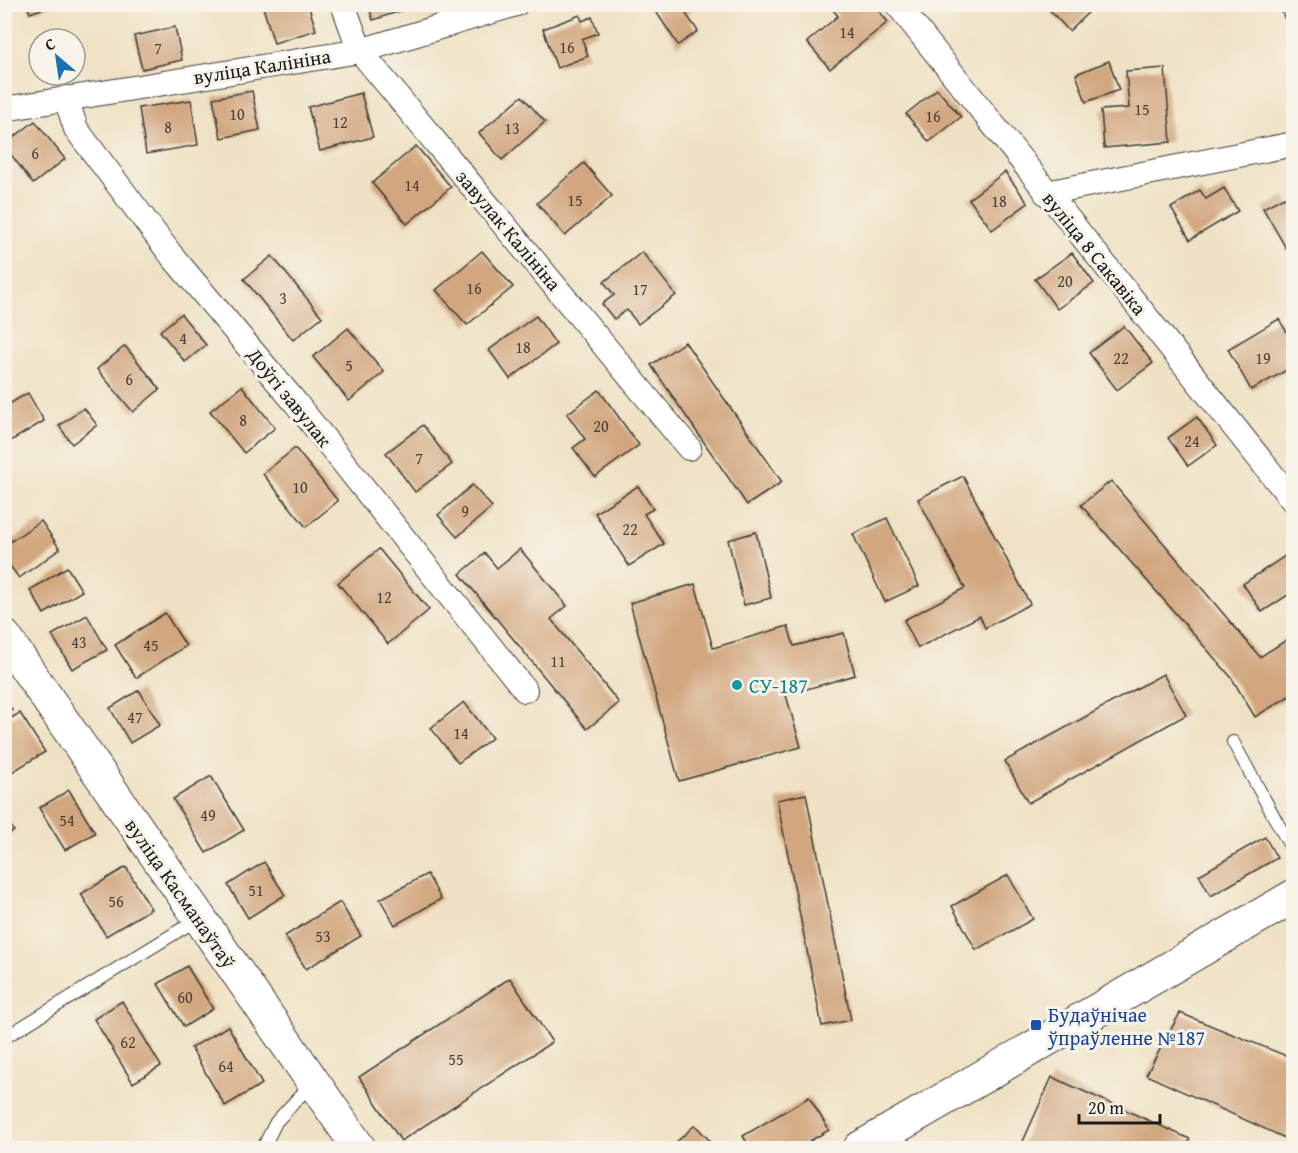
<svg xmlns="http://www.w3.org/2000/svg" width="1298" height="1153" viewBox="0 0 1298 1153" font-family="'Gentium Book Plus',serif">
  <rect width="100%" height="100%" fill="#f7f3e8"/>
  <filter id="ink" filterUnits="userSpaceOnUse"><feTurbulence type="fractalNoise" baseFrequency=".0167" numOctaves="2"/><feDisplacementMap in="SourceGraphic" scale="12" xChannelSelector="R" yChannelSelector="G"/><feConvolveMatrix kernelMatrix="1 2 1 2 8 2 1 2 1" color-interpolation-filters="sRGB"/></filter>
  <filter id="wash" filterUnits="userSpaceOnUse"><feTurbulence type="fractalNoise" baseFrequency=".008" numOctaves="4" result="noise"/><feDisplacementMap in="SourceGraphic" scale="24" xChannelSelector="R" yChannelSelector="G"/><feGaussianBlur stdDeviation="1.35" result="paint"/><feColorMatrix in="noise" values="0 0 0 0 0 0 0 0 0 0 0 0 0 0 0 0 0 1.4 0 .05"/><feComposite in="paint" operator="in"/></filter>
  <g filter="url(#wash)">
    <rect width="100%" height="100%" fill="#efe1c3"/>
    <g id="blocks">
      <g fill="#d2a780">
        <path d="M262,4H308L316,30L274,43Z"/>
        <path d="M368,4H419V5L373,20Z"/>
        <path d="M651,4H700L686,14L698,31L678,45Z"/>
        <path d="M1044,4H1097L1069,31Z"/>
        <path d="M1279,4H1294V40H1293Z"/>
        <path d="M27,5H53L30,13Z"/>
        <path d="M829,5H874L888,22L830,69L807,42L838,16Z"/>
        <path d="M580,15L582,21L592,17L598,33L582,39L588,56L557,68L543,29Z"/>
        <path d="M175,27L182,60L142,69L134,36Z"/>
        <path d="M1109,61L1119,90L1086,102L1076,74Z"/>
        <path d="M1165,68L1171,142L1104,148L1101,110L1129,108L1126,71Z"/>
        <path d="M937,89L961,117L929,142L906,114Z"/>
        <path d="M252,91L260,130L221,138L213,98Z"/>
        <path d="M361,93L373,137L320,151L308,107Z"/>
        <path d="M522,96L545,122L502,160L479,133Z"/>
        <path d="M191,100L198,145L146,154L139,108Z"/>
        <path d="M35,121L65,159L33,184L4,145Z"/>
        <path d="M416,146L451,187L407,224L372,183Z"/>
        <path d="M584,163L612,196L565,236L537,203Z"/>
        <path d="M1005,172L1028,203L992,230L969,199Z"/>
        <path d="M1224,188L1238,211L1190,240L1171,208L1200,190L1206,199Z"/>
        <path d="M1284,197L1290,206L1294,204V262L1263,208Z"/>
        <path d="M482,251L513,287L467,325L436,290Z"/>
        <path d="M642,252L676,295L638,324L627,310L614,319L602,304L614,295L604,282Z"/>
        <path d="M1072,253L1094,283L1057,309L1035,279Z"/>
        <path d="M272,256L322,317L293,340L244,279Z"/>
        <path d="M181,314L206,345L185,362L160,331Z"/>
        <path d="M536,316L556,344L510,379L489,350Z"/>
        <path d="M1279,319L1294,345V366L1251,390L1228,349Z"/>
        <path d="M1124,326L1153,363L1117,390L1089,353Z"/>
        <path d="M348,328L384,372L349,401L313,357Z"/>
        <path d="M685,342L782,482L747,505L651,365Z"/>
        <path d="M125,346L160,389L133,412L97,369Z"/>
        <path d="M242,386L275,428L244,453L210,411Z"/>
        <path d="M599,390L639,445L595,477L573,448L585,439L567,414Z"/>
        <path d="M28,393L44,421L4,445V407Z"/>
        <path d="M84,408L97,425L72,444L59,426Z"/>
        <path d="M1197,417L1217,445L1188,466L1168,438Z"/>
        <path d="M423,425L452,464L415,492L386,453Z"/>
        <path d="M295,448L338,501L306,527L263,474Z"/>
        <path d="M963,476L1030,604L985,628L980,616L918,648L904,620L965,588L918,499Z"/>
        <path d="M1111,481L1260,657L1294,635V693L1255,717L1231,677L1081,505Z"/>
        <path d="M472,485L492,507L457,537L438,515Z"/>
        <path d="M638,486L653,509L644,514L664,544L629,566L595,513Z"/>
        <path d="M887,518L919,586L885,602L853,534Z"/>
        <path d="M41,521L60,549L19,578L4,558V546Z"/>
        <path d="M756,532L771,598L744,605L728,540Z"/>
        <path d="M379,549L429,610L388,644L338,583Z"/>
        <path d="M520,549L567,606L551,619L619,703L587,729L460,574L485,553L497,568Z"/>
        <path d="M1294,550V591L1262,612L1243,584Z"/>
        <path d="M67,567L82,591L44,614L30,590Z"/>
        <path d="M695,584L713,648L788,626L794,646L844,633L855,675L786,695L801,747L679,781L630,603Z"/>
        <path d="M165,613L186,646L136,678L115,645Z"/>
        <path d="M87,615L107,650L72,669L52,635Z"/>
        <path d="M1163,674L1186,715L1028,803L1005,761Z"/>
        <path d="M139,690L160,725L130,743L110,708Z"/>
        <path d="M4,698L12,710L4,715Z"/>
        <path d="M464,702L492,738L458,763L431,728Z"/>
        <path d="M20,713L45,752L7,775L4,771V722Z"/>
        <path d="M211,776L244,830L206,853L173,799Z"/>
        <path d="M69,790L95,833L65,850L39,808Z"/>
        <path d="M806,794L851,1020L822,1026L777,800Z"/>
        <path d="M4,816L14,831L4,837Z"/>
        <path d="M1265,837L1277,858L1211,896L1199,875Z"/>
        <path d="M264,862L285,895L248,918L228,885Z"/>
        <path d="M126,867L151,909L106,936L81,894Z"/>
        <path d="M427,874L441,899L395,925L380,899Z"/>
        <path d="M1008,875L1033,919L976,950L952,906Z"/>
        <path d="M340,902L361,936L306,969L285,936Z"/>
        <path d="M187,966L213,1009L184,1027L158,984Z"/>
        <path d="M510,978L552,1042L401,1141L359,1077Z"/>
        <path d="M122,1001L161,1066L133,1083L94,1019Z"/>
        <path d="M1180,1013L1294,1059V1142L1146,1075Z"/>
        <path d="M228,1026L262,1084L225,1106L191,1048Z"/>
        <path d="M1052,1077L1190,1139L1185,1148H1020Z"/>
        <path d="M809,1097L829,1130L798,1148H750L743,1136Z"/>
        <path d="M695,1125L710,1141L701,1148H670Z"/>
      </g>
    </g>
  </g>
  <g filter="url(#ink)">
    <use href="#blocks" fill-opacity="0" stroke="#3c3a35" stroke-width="1.5"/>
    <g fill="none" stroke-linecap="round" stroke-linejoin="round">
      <g stroke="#3c3a35" stroke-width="14">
        <g id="lane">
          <path d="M1233,742L1294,853"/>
          <path d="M4,1038L198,919"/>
          <path d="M263,1148L276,1122L312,1083"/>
        </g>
      </g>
      <g stroke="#3c3a35" stroke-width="26">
        <g id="street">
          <path d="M343,4L360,51L689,448"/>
          <path d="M897,4L1294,502"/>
          <path d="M66,98L76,129L172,256L295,402L525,690"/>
          <path d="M4,109L360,51L516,4"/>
          <path d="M1046,193L1294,144"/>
        </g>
      </g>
      <g stroke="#3c3a35" stroke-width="35">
        <g id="secondary">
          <path d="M4,636L359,1148"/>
          <path d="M860,1148L1294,896"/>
        </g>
      </g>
      <use href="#lane" stroke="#fff" stroke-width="12"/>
      <use href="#street" stroke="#fff" stroke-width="24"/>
      <use href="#secondary" stroke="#fff" stroke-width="33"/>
    </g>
  </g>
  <circle fill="#0f9aa8" stroke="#f7f3e8" stroke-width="2" cx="737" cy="685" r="6"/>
  <rect fill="#1a4fb4" stroke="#f7f3e8" stroke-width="2" x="1030" y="1019" width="12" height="12" rx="3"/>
  <g text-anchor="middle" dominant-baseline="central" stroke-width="6" stroke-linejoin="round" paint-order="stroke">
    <g font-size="16" fill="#4a3f35">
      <text x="847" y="32">14</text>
      <text x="567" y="47">16</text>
      <text x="158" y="48">7</text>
      <text x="1142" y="109">15</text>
      <text x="237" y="114">10</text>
      <text x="933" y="116">16</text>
      <text x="340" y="122">12</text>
      <text x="168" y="127">8</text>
      <text x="512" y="128">13</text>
      <text x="35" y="153">6</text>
      <text x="412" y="185">14</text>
      <text x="575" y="200">15</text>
      <text x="999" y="201">18</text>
      <text x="1065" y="281">20</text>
      <text x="474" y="288">16</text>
      <text x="640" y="289">17</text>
      <text x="283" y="298">3</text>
      <text x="183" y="338">4</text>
      <text x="523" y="347">18</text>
      <text x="1121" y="358">22</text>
      <text x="1263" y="358">19</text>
      <text x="349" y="365">5</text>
      <text x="129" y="379">6</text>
      <text x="243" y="420">8</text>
      <text x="601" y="426">20</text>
      <text x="1192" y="441">24</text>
      <text x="419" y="458">7</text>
      <text x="300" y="487">10</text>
      <text x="465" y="511">9</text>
      <text x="630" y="529">22</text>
      <text x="384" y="597">12</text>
      <text x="79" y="642">43</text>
      <text x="151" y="645">45</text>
      <text x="558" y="661">11</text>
      <text x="135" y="717">47</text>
      <text x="461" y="733">14</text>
      <text x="208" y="815">49</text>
      <text x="67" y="820">54</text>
      <text x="256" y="890">51</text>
      <text x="116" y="901">56</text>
      <text x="323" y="936">53</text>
      <text x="185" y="997">60</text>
      <text x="128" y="1042">62</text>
      <text x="456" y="1059">55</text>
      <text x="226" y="1066">64</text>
    </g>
    <g font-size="20" fill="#1c1c1c" stroke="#f7f3e8">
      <text transform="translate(262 66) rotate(-9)">вуліца Калініна</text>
      <text transform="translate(509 230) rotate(50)">завулак Калініна</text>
      <text transform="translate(1095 253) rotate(51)">вуліца 8 Сакавіка</text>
      <text transform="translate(290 397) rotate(51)">Доўгі завулак</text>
      <text transform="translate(181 893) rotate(55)">вуліца Касманаўтаў</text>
    </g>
    <g font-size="20" fill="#0d838f" stroke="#f7f3e8" text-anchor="start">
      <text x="749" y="685">СУ-187</text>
    </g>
    <g font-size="20" fill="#164399" stroke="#f7f3e8" text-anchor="start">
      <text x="1048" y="1014">Будаўнічае<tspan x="1048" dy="23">ўпраўленне №187</tspan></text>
    </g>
  </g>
  <rect width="1298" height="1153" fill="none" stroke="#f7f3e8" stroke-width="24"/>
  <g transform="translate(57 57) rotate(331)"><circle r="28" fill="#f7f3e8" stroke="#9f9d96" stroke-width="1.5"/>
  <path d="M0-4.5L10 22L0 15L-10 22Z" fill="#1f6fb2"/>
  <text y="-9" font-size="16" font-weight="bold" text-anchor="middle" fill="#1c1c1c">С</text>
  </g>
  <path d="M1079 1114v9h81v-9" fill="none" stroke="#1c1c1c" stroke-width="3"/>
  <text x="1088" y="1114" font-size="18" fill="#1c1c1c" stroke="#f7f3e8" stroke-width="4.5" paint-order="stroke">20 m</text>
</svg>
